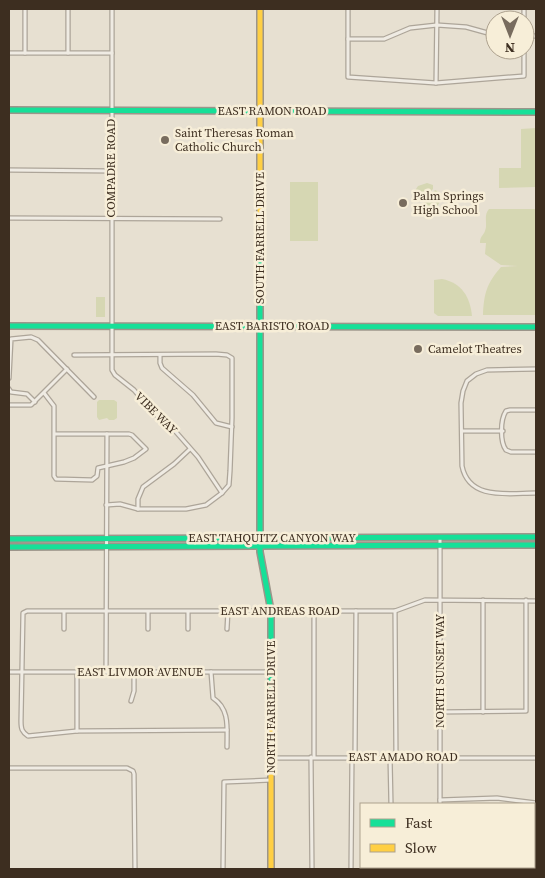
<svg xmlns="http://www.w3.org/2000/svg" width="545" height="878" viewBox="0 0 545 878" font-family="'Source Serif 4',serif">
  <rect width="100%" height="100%" fill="#e7e0d1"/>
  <g fill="#d6d7b3">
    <path d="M120,9H252V10Z"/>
    <path d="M536,128V187L499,188V168H521V129Z"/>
    <rect x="290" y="182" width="28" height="59"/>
    <path d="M427,183L433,185V189L423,199L420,200L414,192L418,186Z"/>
    <path d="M435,190L439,192C442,200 439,208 430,210L424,203Z"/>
    <path d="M489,209H535L536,210V315H483C484,293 487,283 501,267L518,266L501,265L485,254L486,243H480C480,236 483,236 485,231C488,223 483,216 489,209Z"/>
    <path d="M442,279C462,283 470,297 472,316H438L434,313V280Z"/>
    <rect x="96" y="297" width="9" height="20"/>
    <path d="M99,400H114L117,402V418L114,420H109L107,418L99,420L97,417V402Z"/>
  </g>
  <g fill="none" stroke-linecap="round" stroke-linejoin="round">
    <g stroke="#ada599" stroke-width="5.5">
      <g id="street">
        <path d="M25,9V53"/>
        <path d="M112,9V370L115,375L134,390L154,413L176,432L198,457L222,493"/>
        <path d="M348,9V77L436,83L524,76V50"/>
        <path d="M524,9V20"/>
        <path d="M525,36H536"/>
        <path d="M348,39H384L410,28L437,25L466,27L495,35"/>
        <path d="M9,53H112"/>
        <path d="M68,53V9"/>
        <path d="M436,83L437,9"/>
        <path d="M9,170L111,171"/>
        <path d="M9,218L220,219"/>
        <path d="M74,355L216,354L227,355L232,358V418L230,471L229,485L222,493L206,505L186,509H138L120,504L106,505"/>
        <path d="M160,355V363L162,368L193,395L216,423L232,427"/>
        <path d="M536,369L487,370L476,374L467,381L463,391L461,403L462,466C469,501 509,493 536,493"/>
        <path d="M9,378L11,339L31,337L38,340L94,397"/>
        <path d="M9,389L11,392L27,394L35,402"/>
        <path d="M44,393L54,406V476L56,479L92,480L97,476L98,468L124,462L134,458L146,449L132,435L129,434H54"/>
        <path d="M9,405H31L67,369"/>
        <path d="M536,410H510L506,411C500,420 500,442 506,450L511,452H536"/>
        <path d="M462,431H503"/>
        <path d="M138,509V499L143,487L174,464L190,449"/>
        <path d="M483,600V712"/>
        <path d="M314,611V757"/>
        <path d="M395,611L396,757"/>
        <path d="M148,612V629"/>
        <path d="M188,612V629"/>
        <path d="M64,629V612"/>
        <path d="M227,629L228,611"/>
        <path d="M9,672H271"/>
        <path d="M77,672V731"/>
        <path d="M106,672L107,434"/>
        <path d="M211,672L213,698C230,709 227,728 227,747"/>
        <path d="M131,701L134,691V672"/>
        <path d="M440,712L526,711V600"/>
        <path d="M227,730L77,731L28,736C22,732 21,729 21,721L23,613L27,611H395L425,600L536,601"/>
        <path d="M311,757L312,869"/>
        <path d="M355,757L356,611"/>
        <path d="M390,757L391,804"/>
        <path d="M270,758H536"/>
        <path d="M9,768H127L133,771L134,774L135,869"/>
        <path d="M440,800L497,798L536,803"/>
        <path d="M440,804V538"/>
        <path d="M534,844H536"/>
        <path d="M391,867V869"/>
        <path d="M440,867V869"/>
        <path d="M223,869L224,782L271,780"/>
        <path d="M351,869L352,757"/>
      </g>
    </g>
    <g stroke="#9c958a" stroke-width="8">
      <g id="fast">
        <path d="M9,110L536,112"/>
        <path d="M260,222V552L271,611V698"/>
        <path d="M9,326L536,327"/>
        <path d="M9,539L536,537"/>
        <path d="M9,547L536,545"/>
      </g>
    </g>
    <g stroke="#9c958a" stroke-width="8">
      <g id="slow">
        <path d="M260,9V222"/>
        <path d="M271,698V869"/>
      </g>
    </g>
    <use href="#street" stroke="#efebe3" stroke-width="3"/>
    <use href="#fast" stroke="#16e098" stroke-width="5"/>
    <use href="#slow" stroke="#ffcf43" stroke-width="5"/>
  </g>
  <g fill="#786c5e" stroke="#f7eed8" stroke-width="2">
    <circle cx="165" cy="140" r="5"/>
    <circle cx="403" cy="203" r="5"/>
    <circle cx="418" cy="349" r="5"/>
  </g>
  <g text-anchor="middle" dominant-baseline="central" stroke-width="5" stroke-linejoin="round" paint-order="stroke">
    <g font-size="12" fill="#3d2e20" stroke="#f7eed8">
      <text x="272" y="111">EAST RAMON ROAD</text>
      <text transform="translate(111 168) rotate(-90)">COMPADRE ROAD</text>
      <text transform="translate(260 238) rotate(-90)">SOUTH FARRELL DRIVE</text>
      <text x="272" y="326">EAST BARISTO ROAD</text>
      <text transform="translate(156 413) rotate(45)">VIBE WAY</text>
      <text x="272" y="538">EAST TAHQUITZ CANYON WAY</text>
      <text x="280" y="611">EAST ANDREAS ROAD</text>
      <text transform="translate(440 671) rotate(-90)">NORTH SUNSET WAY</text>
      <text x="140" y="672">EAST LIVMOR AVENUE</text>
      <text transform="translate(271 707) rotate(-90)">NORTH FARRELL DRIVE</text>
      <text x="403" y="757">EAST AMADO ROAD</text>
    </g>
    <g font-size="12" fill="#3d2e20" stroke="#f7eed8" text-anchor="start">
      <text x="175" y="133">Saint Theresas Roman<tspan x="175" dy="14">Catholic Church</tspan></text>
      <text x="413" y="196">Palm Springs<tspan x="413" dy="14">High School</tspan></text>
      <text x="428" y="349">Camelot Theatres</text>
    </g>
  </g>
  <rect width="545" height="878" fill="none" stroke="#3d2e20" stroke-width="20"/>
  <rect x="360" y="803" width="175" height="65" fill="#f7eed8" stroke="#ada18e"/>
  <rect x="370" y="819" width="25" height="8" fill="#16e098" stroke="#ada18e"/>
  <text x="405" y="828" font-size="15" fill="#3d2e20">Fast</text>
  <rect x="370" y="844" width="25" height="8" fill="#ffcf43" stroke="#ada18e"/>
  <text x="405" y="853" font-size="15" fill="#3d2e20">Slow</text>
  <g transform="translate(510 35) rotate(180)"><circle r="24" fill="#f7eed8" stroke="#ada18e"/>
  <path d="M0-4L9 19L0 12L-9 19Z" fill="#786c5e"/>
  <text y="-8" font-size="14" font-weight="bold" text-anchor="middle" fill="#3d2e20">N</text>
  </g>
</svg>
